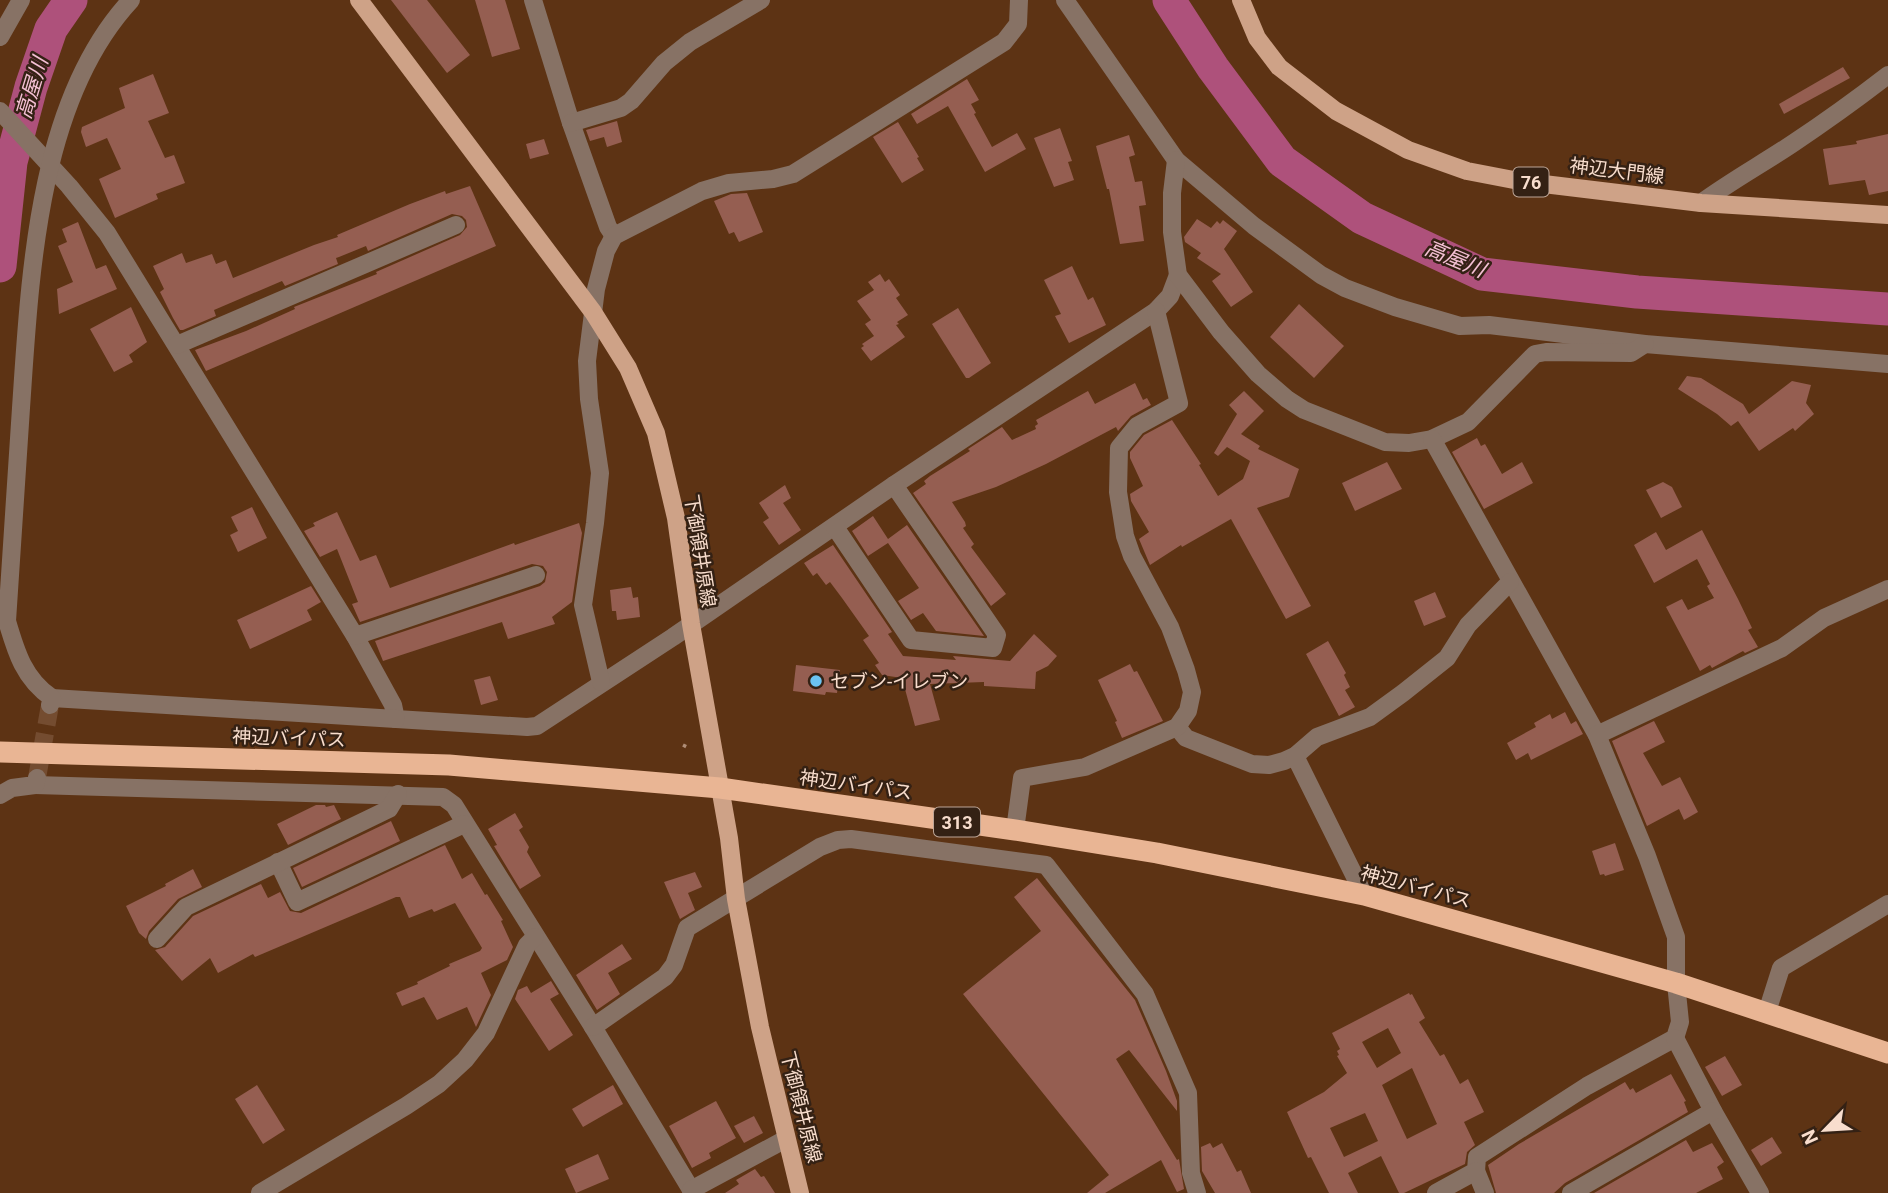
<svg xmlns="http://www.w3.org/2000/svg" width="1888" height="1193" viewBox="0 0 1888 1193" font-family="Roboto,'Noto Sans JP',sans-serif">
  <rect width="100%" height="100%" fill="#5d3314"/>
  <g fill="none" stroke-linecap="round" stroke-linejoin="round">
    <g stroke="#ae517b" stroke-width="33">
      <path d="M1169,0L1213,68L1282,161L1362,218L1482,274L1637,292L1888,309"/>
      <path d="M0,266L11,162L31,87L51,29L71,0"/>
    </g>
  </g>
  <g fill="#955e51" fill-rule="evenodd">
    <path d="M391,0H427L470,55L447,73Z"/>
    <path d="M475,0H505L520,49L492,57Z"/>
    <path d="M1843,67L1850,78L1784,114L1779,104Z"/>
    <path d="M153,74L169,113L148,121L165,158L174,155L185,183L156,194L158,199L115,218L99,179L121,169L107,138L86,147L81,132L82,127L125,108L119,88Z"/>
    <path d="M967,79L979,100L971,104L976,113L974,114L992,147L1017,133L1026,149L985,172L948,106L917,124L911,114Z"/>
    <path d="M617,121L622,142L607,147L604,137L590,141L586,130Z"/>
    <path d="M898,122L919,157L917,158L924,170L902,183L873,137Z"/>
    <path d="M1060,128L1072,161L1068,162L1074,180L1054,187L1034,138Z"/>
    <path d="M1888,134V191L1869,195L1865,180L1829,185L1823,149L1857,144L1856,141Z"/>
    <path d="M1129,135L1135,155L1129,157L1135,182L1142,181L1146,205L1139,206L1144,241L1120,244L1109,189H1107L1096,146Z"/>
    <path d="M544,139L549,154L530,159L526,144Z"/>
    <path d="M470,186L496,246L206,371L195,350L246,331L295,309L294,307L377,274L376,272L460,235L467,227L466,220L462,216L452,214L368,251L366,246L339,257L336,258L338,264L285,286L282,281L214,310L216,316L183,330H180L173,318L160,292L164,289L153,266L182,253L186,263L212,254L216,264L226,260L233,278L314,245L338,237L337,235L410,204L445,191L446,194Z"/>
    <path d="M747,193L763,232L739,242L734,232L729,234L714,201L731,194Z"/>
    <path d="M1197,219L1211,228L1217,221L1220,224L1223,220L1237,231L1224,249L1253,292L1231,307L1212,281L1221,274L1197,258L1201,253L1185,242L1184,237Z"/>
    <path d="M78,222L96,269L106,265L117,289L59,314L57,289L73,282L58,246L67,242L62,229Z"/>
    <path d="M1072,266L1088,300L1093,297L1106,325L1069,343L1055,316L1061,314L1044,280Z"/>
    <path d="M880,274L885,282L889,279L900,295L896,298L908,315L897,322L899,324L896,325L905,337L871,361L861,348L864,346L862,344L874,336L865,324L871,320L857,301L874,290L868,282Z"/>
    <path d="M1299,304L1344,346L1314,378L1270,337Z"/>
    <path d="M131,307L147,342L129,355L133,362L114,372L90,329Z"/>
    <path d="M958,308L991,363L969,378H966L932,324Z"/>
    <path d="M1687,376L1701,378L1743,404L1749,414L1792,381L1811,385L1806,403L1814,414L1795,431L1793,428L1759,451L1738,421L1731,426L1717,414L1678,389Z"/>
    <path d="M1135,383L1143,400L1147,398L1151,405L1131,416L1118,431L1116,427L1046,464L996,487L952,502L965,522L966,526L963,528L974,544L971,547L1006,594L991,606L913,493L926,484L924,481L930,476L970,451L968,449L1002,427L1012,440L1036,429L1035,426L1038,424L1036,420L1088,391L1095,404Z"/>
    <path d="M1244,391L1264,411L1241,434L1260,446L1258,449L1299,469L1289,497L1257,508L1311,606L1286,619L1231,519L1182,547L1181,545L1150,565L1139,539L1149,532L1131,501L1130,494L1143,486L1130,458V452L1144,435L1172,420L1201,464L1199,465L1218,496L1243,479L1250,461L1227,447L1218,456L1214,453L1237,414L1229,405Z"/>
    <path d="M1477,438L1481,446L1485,444L1502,474L1522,462L1533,483L1484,509L1452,452Z"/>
    <path d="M1387,462L1402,489L1355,511L1342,483Z"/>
    <path d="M1663,482L1672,487L1682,507L1661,518L1646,490Z"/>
    <path d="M785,485L791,498L783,503L801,530L779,545L763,522L769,518L759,503Z"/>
    <path d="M252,507L267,538L238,552L230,535L238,531L231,517Z"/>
    <path d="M337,512L360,561L376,555L390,588L514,543L515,545L579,523L582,533L572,602L552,617L555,624L508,639L502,622L383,661L375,641L540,586L545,582L547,572L543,566L532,564L360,622L352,604L358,602L337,549L320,557L304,531L315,526L313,523Z"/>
    <path d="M873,516L888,539L907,525L984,636L936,631L923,613L911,620L898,601L919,588L888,543L868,556L852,531Z"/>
    <path d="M1702,530L1738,599L1752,628L1748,630L1758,647L1745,653L1743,651L1712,668L1710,665L1700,671L1666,607L1682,599L1688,610L1714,598L1707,586L1710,584L1697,559L1654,583L1634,545L1656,532L1666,550Z"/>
    <path d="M833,545L892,632L888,634L903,656L956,660L953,656L1010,661L1034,634L1057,656L1048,666L1036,672L1035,689L984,686V682L930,684L940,720L915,726L902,678L882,675L875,665L879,663L863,640L869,636L842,598L830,582L826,585L817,573L813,576L804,563Z"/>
    <path d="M311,586L321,602L307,610L312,620L250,649L237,620Z"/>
    <path d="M631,587L633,598L638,597L640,617L617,620L616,611H612L610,590Z"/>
    <path d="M1435,592L1446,617L1424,626L1414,601Z"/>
    <path d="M1328,641L1346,673L1344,675L1350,687L1345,690L1355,707L1339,716L1306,654Z"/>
    <path d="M1130,664L1134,672L1137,671L1163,721L1122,738L1115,722L1117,721L1098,680Z"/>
    <path d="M796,665L840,670L837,693L826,692L825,695L793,691Z"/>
    <path d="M490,676L498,700L481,705L474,680Z"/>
    <path d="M1565,712L1571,724L1576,721L1583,734L1531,760L1528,753L1516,760L1507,743L1536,727L1534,723L1550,714L1552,719Z"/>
    <path d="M1654,721L1665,742L1643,753L1662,786L1680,777L1698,812L1684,820L1679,809L1647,826L1612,741Z"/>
    <path d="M316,805H325L326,807L334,805L341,819L288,845L277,824Z"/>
    <path d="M515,813L523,827L519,830L529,847L527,852L541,876L520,889L494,846L497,845L488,829Z"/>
    <path d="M391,821L400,841L302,887L293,868Z"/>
    <path d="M1615,843L1624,870L1605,876L1604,874L1600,875L1592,851Z"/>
    <path d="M445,845L462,879L472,873L485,895L487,894L503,920L501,921L513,947L507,960L481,973L491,995L476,1027L467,1007L437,1020L424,997L402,1006L396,993L418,984L417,982L450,966L449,964L480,951L482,948L455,903L434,912L432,909L409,918L400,897H396L255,957L253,954L218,973L210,958L182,981L155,950L165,947L193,916L261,884L268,898L280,892L290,911L301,913Z"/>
    <path d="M193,869L202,887L178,899L149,931L146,939L139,933L126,906L166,886L165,884Z"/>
    <path d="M695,872L702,887L688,893L695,910L680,919L664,882Z"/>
    <path d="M1037,878L1135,1000L1166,1071L1177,1101V1111L1129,1050L1116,1059L1177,1160L1179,1159L1184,1189L1177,1192L1161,1160L1105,1193H1087L1109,1175L963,994L1041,931L1014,897Z"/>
    <path d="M622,944L632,959L608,973L620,994L597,1010L576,975Z"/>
    <path d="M551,981L559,994L550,999L573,1035L549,1051L515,999L518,990L527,986L531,993Z"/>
    <path d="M1409,993L1410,995L1412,994L1425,1018L1419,1022L1440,1056L1444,1054L1460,1084L1468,1079L1484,1112L1464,1122L1475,1145L1467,1152L1465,1164L1404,1193H1399L1381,1156L1348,1173L1358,1193H1329L1311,1157L1308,1158L1287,1112L1324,1092L1347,1073L1337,1056L1339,1055L1337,1051L1340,1049L1332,1033ZM1388,1028L1401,1053L1377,1068L1362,1042ZM1412,1068L1437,1124L1407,1139L1382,1085ZM1365,1113L1378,1141L1344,1157L1330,1128Z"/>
    <path d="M1725,1056L1742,1085L1722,1096L1705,1067Z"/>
    <path d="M1671,1074L1686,1101L1684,1102L1688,1112L1565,1183L1554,1193H1496L1488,1165L1519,1144L1625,1082L1630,1090L1633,1088L1636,1093Z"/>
    <path d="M257,1085L285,1130L263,1144L235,1099Z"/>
    <path d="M613,1085L623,1104L583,1127L572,1109Z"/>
    <path d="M716,1101L736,1138L709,1153L711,1158L692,1168L669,1126Z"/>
    <path d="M754,1116L763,1133L744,1143L734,1126Z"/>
    <path d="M1772,1137L1782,1153L1761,1166L1751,1150Z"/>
    <path d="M1686,1140L1693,1152L1712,1143L1724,1162L1717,1167L1723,1179L1696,1193H1594Z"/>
    <path d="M1210,1143L1213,1148L1222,1143L1237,1172L1241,1170L1251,1193H1215L1202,1171L1201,1147Z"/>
    <path d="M598,1154L609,1179L576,1193L565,1169Z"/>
    <path d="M755,1169L761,1177L764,1176L775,1193H725L739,1184L736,1180Z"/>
  </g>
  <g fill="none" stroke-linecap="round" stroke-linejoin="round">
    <path stroke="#744c30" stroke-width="18" stroke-dasharray="18 9" stroke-linecap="butt" d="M37,778L50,705"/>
    <path stroke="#af8d76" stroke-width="3.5" stroke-dasharray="3.5 5" stroke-linecap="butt" d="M683,745L689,748"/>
    <g stroke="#877265" stroke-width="18">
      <path d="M533,0L571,123L608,227L614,236"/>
      <path d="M1065,0L1176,160L1254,226L1321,275L1345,288L1395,307L1460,326L1489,325L1645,344L1888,364"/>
      <path d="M0,37L21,0"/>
      <path d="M0,111L69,186L107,233L355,636L393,705L396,719L527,727L537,726L673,637L894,485L1156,311L1170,296L1178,275"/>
      <path d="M571,123L621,108L631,101L664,63L690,42L761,0"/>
      <path d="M1176,160L1172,193V232L1178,275L1221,332L1258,374L1287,399L1304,410L1385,442L1409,443L1432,439L1468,422L1535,354L1546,352L1631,353L1645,344"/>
      <path d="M1701,203C1731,181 1762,164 1792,144C1825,122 1857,99 1888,75"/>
      <path d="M177,345L456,225"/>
      <path d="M1432,439L1597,735L1647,856L1676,937V983L1680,1022L1675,1038L1587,1086L1477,1157L1476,1171L1436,1193"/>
      <path d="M835,527L911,640L993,648L997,635L894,485"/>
      <path d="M355,636L536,575"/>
      <path d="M601,682L583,605L595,523L600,473L589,399L587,361L596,289L606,251L614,236L702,191L729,183L773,179L793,174L1004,42L1018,24L1019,0"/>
      <path d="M52,698L396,719"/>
      <path d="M50,705L52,698C24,679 16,652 7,621C12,550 16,479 21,408C30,277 37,101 131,0"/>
      <path d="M1177,727L1186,738L1252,764L1269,765L1284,761L1295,756L1317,737L1370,717L1403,693L1447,658L1468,625L1510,582"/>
      <path d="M1597,735L1782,648L1824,618L1888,589"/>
      <path d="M1295,756L1364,895"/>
      <path d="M35,785L443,797L454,805L593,1027L693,1193"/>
      <path d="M0,795L12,788L35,785L37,778"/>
      <path d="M1015,830L1022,778L1085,767L1177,727L1188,711L1192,692L1186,670L1170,627L1132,556L1125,536L1118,492L1119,448L1137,426L1179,403L1156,311"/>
      <path d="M278,862L297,902L464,824"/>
      <path d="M157,939L186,907L389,809L398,794"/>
      <path d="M1767,1012L1781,968L1888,904"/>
      <path d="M593,1027L665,977L674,965L687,928L820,847L838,840L851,839L1046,865L1145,994L1188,1093L1191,1173L1197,1193"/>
      <path d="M1675,1038L1713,1111L1760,1193"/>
      <path d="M1476,1171L1485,1193"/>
      <path d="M691,1190L786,1139"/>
      <path d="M260,1193L406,1106L439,1084L465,1060L486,1033L527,945L535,937"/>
      <path d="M1571,1193L1713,1111"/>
    </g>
    <g stroke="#cea287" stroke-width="18">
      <path d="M359,0L593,312L628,368L656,433L676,518L691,624L729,838L736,899L760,1027L800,1193"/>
      <path d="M1241,0L1257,38L1279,67L1336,111L1408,150L1467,171L1519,181L1701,203L1888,215"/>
    </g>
    <path stroke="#e9b594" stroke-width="21" d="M0,752L449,765L720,788L1015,830L1157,853L1364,895L1676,983L1888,1053"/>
  </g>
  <circle fill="#6bc3f2" stroke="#342114" stroke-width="2.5" cx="816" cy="681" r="7"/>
  <g text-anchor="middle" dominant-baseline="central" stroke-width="5" stroke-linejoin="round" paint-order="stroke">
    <g fill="#342114" stroke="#bda596" stroke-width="2">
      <rect x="1513.5" y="167.5" width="35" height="29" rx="5"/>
      <rect x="934" y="807.5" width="46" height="29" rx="5"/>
    </g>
    <g font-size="18" font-weight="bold" fill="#f8ddcd">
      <text x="1531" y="182">76</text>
      <text x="957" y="822">313</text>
    </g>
    <g font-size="19" fill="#f8ddcd" stroke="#342114">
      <text transform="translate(1617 171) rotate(7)">神辺大門線</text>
      <text transform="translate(700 551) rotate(81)">下御領井原線</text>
      <text transform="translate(289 738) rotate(2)">神辺バイパス</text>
      <text transform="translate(856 785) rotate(8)">神辺バイパス</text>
      <text transform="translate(1416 887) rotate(15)">神辺バイパス</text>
      <text transform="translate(801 1107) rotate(76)">下御領井原線</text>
    </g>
    <g font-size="19" fill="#f8ddcd" stroke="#342114" text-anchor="start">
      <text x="830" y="681">セブン-イレブン</text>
    </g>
    <g font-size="21" font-style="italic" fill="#f4c0d4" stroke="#342114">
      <text transform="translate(32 88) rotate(-73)">高屋川</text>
      <text transform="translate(1455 259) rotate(23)">高屋川</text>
    </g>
  </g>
  <g transform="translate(1825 1130) rotate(245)" stroke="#342114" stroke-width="5" paint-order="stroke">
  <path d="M0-5L12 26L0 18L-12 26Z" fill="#f8ddcd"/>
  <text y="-10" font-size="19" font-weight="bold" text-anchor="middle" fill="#f8ddcd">N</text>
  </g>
</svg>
